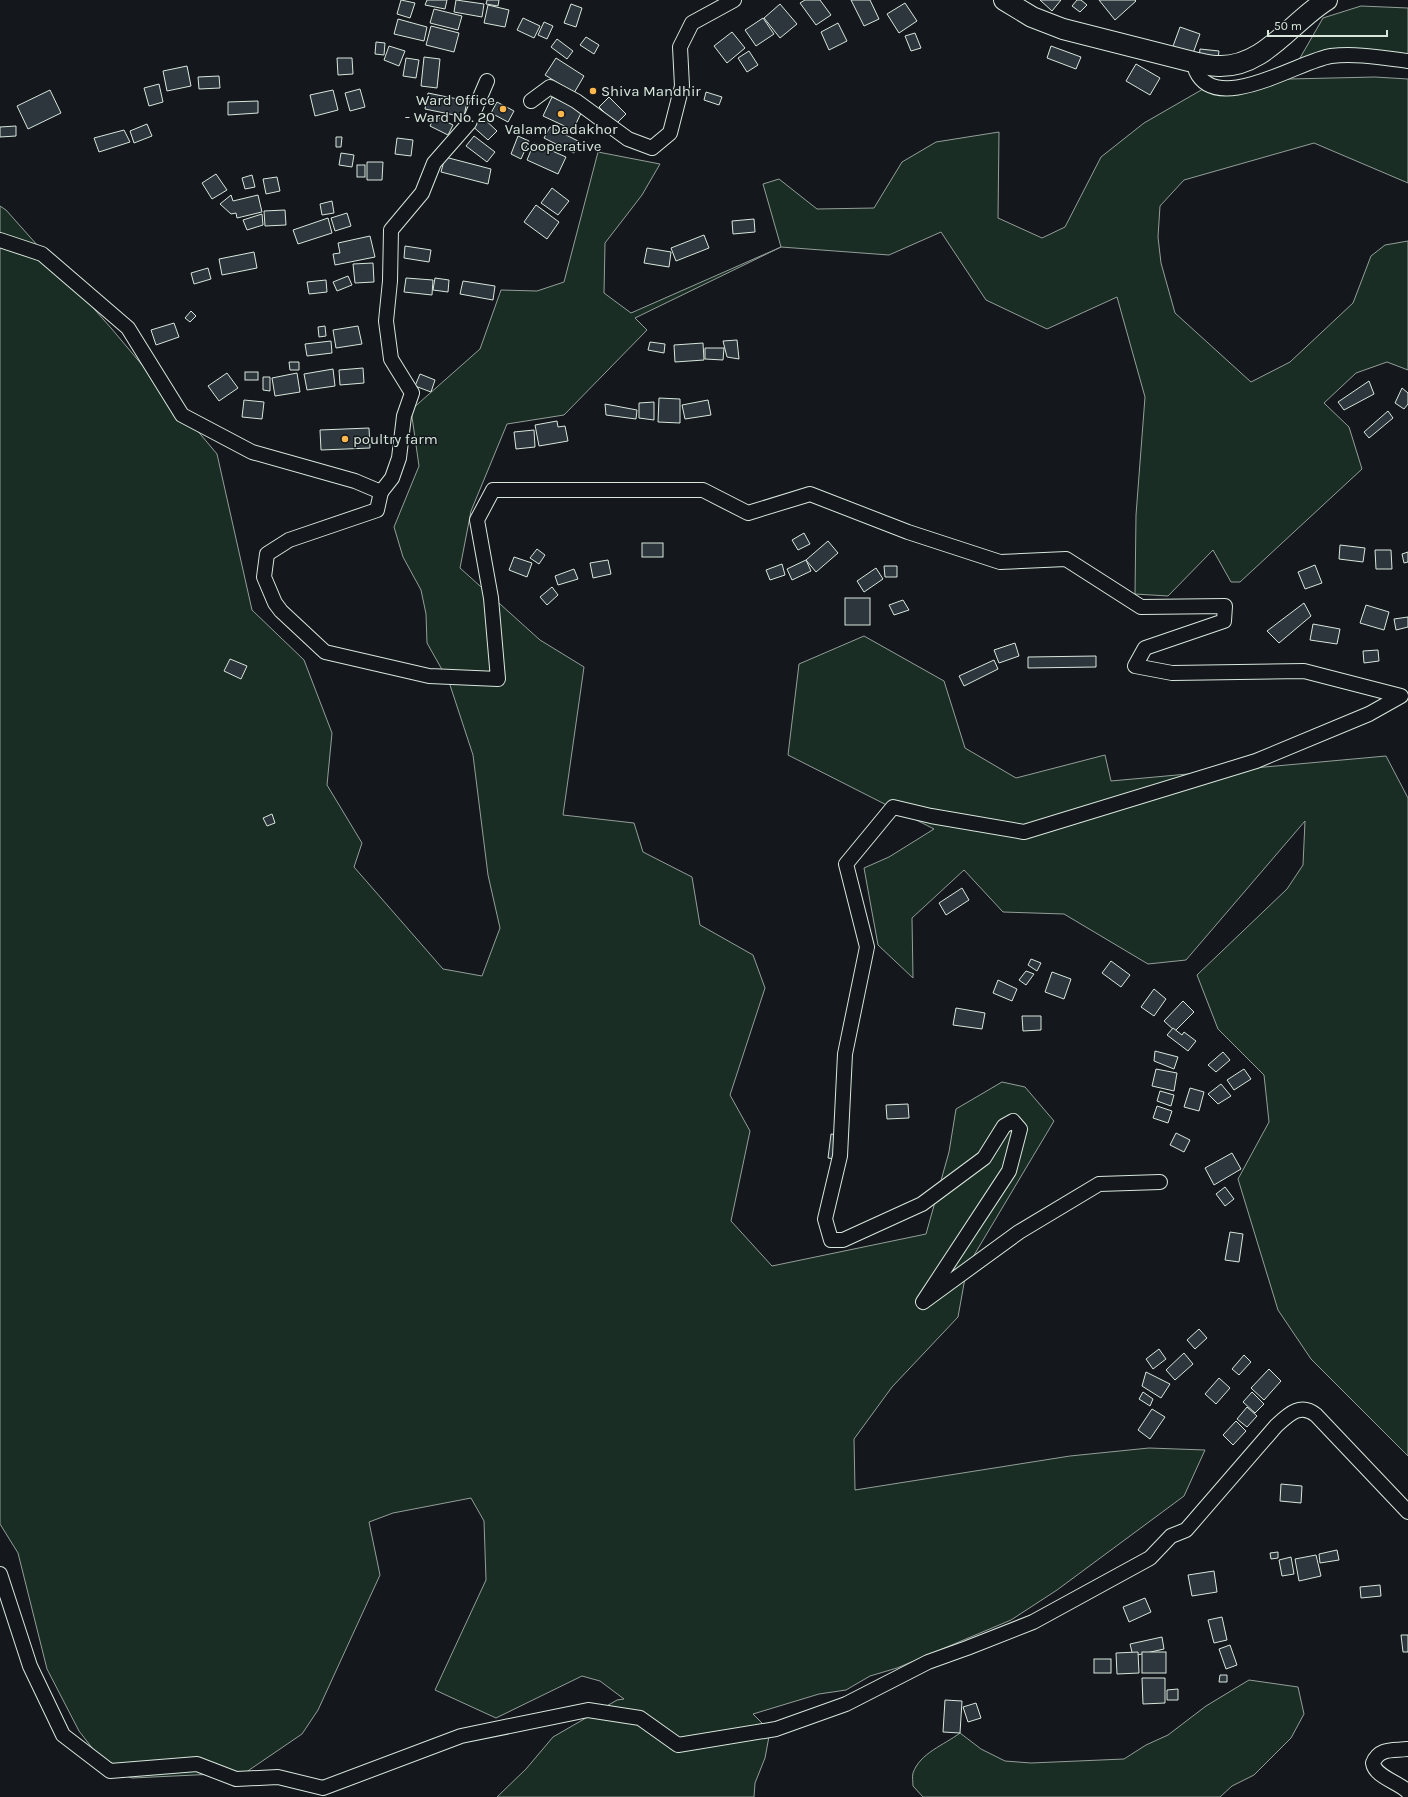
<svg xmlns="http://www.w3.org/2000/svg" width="1408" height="1797" viewBox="0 0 1408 1797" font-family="Karla,sans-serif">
  <rect width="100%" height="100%" fill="#14181c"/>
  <g fill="#1a2d24" stroke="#939e99">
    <path d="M1361,6L1408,8V56L1300,58L1323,18Z"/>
    <path d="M1375,77L1408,79V183L1314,143L1184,180L1160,206L1158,237L1161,263L1175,313L1251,382L1290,362L1353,303L1371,256L1385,245L1408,241V370L1387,362L1356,373L1324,403L1349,427L1362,469L1240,582H1231L1213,550L1168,596L1135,594L1136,515L1145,397L1117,297L1047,329L986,300L941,232L889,255L781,247L635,318L647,330L564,415L507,424L471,511L460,568L540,640L584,667L563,815L634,823L643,852L692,877L700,925L753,955L765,988L730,1095L750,1131L731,1221L772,1266L926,1234L949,1152L956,1109L1002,1082L1025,1087L1054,1121L967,1267L958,1317L892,1387L854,1439L855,1490L1070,1456L1149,1448L1205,1450L1184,1496L1057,1590L1011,1620L897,1668L870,1676L846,1690L819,1694L753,1714L770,1731L765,1758L755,1783L754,1797H497L526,1769L553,1737L617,1700L624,1699L600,1681L582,1676L496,1718L435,1690L486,1580L484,1521L471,1498L393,1513L369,1522L380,1575L318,1710L302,1734L236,1779L216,1774L132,1778L110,1771L79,1731L47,1669L18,1553L0,1524V206L6,210L111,328L217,454L252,610L304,660L332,733L327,785L362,843L354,867L443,969L482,976L500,928L488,875L473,755L449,682L427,643L426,614L421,590L403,557L394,527L419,466L411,410L480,349L501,290L537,291L564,282L598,152L660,164L642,195L605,243L604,293L631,313L781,247L763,184L779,179L817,209L874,208L902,162L936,142L999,132L998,218L1042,238L1065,227L1101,157L1144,123L1210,85L1289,79Z"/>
    <path d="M864,636L944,681L965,748L1016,778L1105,755L1111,781L1386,756L1408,798V1456L1311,1359L1278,1310L1238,1179L1269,1122L1264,1075L1218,1029L1197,975L1287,889L1303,865L1305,821L1186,960L1148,964L1064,914L1003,912L964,870L912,918L913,978L878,945L864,868L889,857L934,829L788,755L799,664Z"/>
    <path d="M1249,1680L1298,1687L1304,1714L1291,1738L1254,1775L1232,1786L1220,1797H923L913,1786C913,1782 912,1777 913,1773C920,1753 944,1745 960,1733L981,1749L1005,1761L1031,1763L1124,1759L1146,1745L1168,1735L1206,1706Z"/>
  </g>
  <g fill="#2c363c" stroke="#d8e6dc">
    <path d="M401,0L415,3L410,18L397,14Z"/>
    <path d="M427,0H447L445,9L425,5Z"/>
    <path d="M456,0L484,4L482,17L454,12Z"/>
    <path d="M487,0H499L498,6L486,4Z"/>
    <path d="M805,0H820L831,15L816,25L800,3Z"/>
    <path d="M851,0H870L879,19L864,26Z"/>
    <path d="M1040,0H1061L1052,11Z"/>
    <path d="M1077,0H1081L1087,5L1080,12L1072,6Z"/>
    <path d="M1099,0H1135L1136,1L1115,20Z"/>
    <path d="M905,3L917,21L899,33L887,14Z"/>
    <path d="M571,4L582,8L576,27L564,23Z"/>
    <path d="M780,4L797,24L780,38L764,18Z"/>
    <path d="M488,5L509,10L505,27L484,23Z"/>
    <path d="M434,9L462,16L458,30L430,23Z"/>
    <path d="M523,18L540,26L534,38L517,30Z"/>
    <path d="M763,18L774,34L756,46L745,30Z"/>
    <path d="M398,19L427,27L424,41L394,34Z"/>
    <path d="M544,22L553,26L547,39L538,35Z"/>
    <path d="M838,23L847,41L829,50L821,32Z"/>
    <path d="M431,26L459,33L454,52L426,45Z"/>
    <path d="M1180,27L1200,34L1192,56L1172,49Z"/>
    <path d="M732,32L745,48L727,63L714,46Z"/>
    <path d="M915,33L921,48L911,51L905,36Z"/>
    <path d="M586,37L599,45L594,54L580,45Z"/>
    <path d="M557,39L573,51L567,59L551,47Z"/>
    <path d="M376,42L385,43L384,55L375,54Z"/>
    <path d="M389,46L405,51L399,66L384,60Z"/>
    <path d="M1051,46L1081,57L1076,69L1047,58Z"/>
    <path d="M1200,49L1219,51L1218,59L1199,57Z"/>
    <path d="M749,51L758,65L747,72L738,58Z"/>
    <path d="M424,57L440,59L437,88L421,86Z"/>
    <path d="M337,58H352L353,74L338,75Z"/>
    <path d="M406,58L419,60L416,78L403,76Z"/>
    <path d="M556,58L584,76L574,93L545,75Z"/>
    <path d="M1136,64L1160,78L1150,95L1126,81Z"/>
    <path d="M187,66L191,86L167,91L163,71Z"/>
    <path d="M219,76L220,88L199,89L198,77Z"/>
    <path d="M159,84L163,102L149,106L144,88Z"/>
    <path d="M360,89L365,107L350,111L345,93Z"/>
    <path d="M50,90L61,113L28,129L17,106Z"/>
    <path d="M333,90L338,110L315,116L310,95Z"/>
    <path d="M706,92L722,97L719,105L704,100Z"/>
    <path d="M428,93L467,101L464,117L425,109Z"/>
    <path d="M552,97L582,111L573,130L543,116Z"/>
    <path d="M609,97L626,114L616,124L599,107Z"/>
    <path d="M258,101V113L228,115V102Z"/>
    <path d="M497,102L514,111L508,122L491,113Z"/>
    <path d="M435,116L453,125L448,135L430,126Z"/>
    <path d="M481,116L497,131L488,140L469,123Z"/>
    <path d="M147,124L152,136L134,143L130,131Z"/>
    <path d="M16,126V136L0,137V127Z"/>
    <path d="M550,127L580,142L574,153L544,138Z"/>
    <path d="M124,130L130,142L99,152L94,138Z"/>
    <path d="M474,136L495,152L487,162L466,146Z"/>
    <path d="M518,136L529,141L521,159L511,154Z"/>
    <path d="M336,137H342L341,147H336Z"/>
    <path d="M397,138L413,140L411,156L395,154Z"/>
    <path d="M534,143L566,157L558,174L527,160Z"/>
    <path d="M341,153L354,155L352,167L339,165Z"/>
    <path d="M445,157L491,169L488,184L441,172Z"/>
    <path d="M367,162H383L382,180H367Z"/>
    <rect x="357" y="165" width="8" height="12"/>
    <path d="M216,174L227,190L212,199L202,183Z"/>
    <path d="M252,175L255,187L245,189L242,178Z"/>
    <path d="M277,177L280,191L266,194L263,179Z"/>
    <path d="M552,188L569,201L558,215L541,203Z"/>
    <path d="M231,195L233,201L258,195L262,212L237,218L236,213L231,214L220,204Z"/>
    <path d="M332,201L334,213L322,215L320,204Z"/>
    <path d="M536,205L559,222L547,239L524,222Z"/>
    <path d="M285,210L286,225L265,226L264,211Z"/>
    <path d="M347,213L351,226L335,231L331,218Z"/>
    <path d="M262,214L263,225L247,230L243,220Z"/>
    <path d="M328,218L332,233L298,244L293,230Z"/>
    <path d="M754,219L755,232L733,234L732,221Z"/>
    <path d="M704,235L709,248L676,261L671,248Z"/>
    <path d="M370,236L375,257L335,265L333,254L340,253L338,243Z"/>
    <path d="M405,246L431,250L429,262L404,258Z"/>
    <path d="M647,248L671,252L669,267L644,263Z"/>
    <path d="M254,252L257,268L222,275L219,259Z"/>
    <path d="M373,263L374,282L355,283L353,264Z"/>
    <path d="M208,268L211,279L194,284L191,273Z"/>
    <path d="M348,276L352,285L337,291L333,282Z"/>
    <path d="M406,278L433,280L432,295L404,292Z"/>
    <path d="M435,278L449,280L448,292L433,290Z"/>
    <path d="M326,280L327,292L309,294L307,282Z"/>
    <path d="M463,281L495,286L493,300L460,294Z"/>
    <path d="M191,311L196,316L190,322L185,318Z"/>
    <path d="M174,323L179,337L156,345L151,330Z"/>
    <path d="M325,326L326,336L319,337L318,327Z"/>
    <path d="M358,326L362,344L336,348L333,330Z"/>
    <path d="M737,340L739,359L727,357L723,341Z"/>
    <path d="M331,341L332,353L307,356L305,344Z"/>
    <path d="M650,342L665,344L664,353L648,350Z"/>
    <path d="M703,343L704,360L675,362L674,345Z"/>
    <path d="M705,348H724L723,360L705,359Z"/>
    <path d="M289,362H299V370H290Z"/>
    <path d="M363,368L364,383L340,385L339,370Z"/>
    <path d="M333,369L335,386L307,390L304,374Z"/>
    <rect x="245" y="372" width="13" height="8"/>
    <path d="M227,373L238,388L219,401L208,386Z"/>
    <path d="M297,373L300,392L275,396L272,378Z"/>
    <path d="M420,374L435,380L431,392L415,386Z"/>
    <path d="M263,377H270V391L263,390Z"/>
    <path d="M1369,381L1374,394L1344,410L1338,402Z"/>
    <path d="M1402,388L1408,393V404L1404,409L1395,403Z"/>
    <path d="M659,398L680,399V423L658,422Z"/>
    <path d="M244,400L264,402L262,419L242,417Z"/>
    <path d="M708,400L711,415L685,419L682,405Z"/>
    <path d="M654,402V420L639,418V403Z"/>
    <path d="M605,404L637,410L636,419L606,415Z"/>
    <path d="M1388,411L1393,418L1369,438L1364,432Z"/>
    <path d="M557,421L558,427L565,426L568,441L539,446L535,425Z"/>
    <path d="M369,428L370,448L321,450L320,430Z"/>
    <path d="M534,430L535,447L516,449L514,432Z"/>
    <path d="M804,533L810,544L798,550L792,540Z"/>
    <path d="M828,541L838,553L816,572L806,560Z"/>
    <rect x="642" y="543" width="21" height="14"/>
    <path d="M1340,545L1365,548L1363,562L1339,559Z"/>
    <path d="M537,549L545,555L539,564L530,558Z"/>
    <path d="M1375,550H1391L1392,569H1376Z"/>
    <path d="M1408,552V562L1404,563L1402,554Z"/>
    <path d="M514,557L532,563L527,577L509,570Z"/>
    <path d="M608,560L611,574L593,578L590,563Z"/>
    <path d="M806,560L811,571L792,580L787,569Z"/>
    <path d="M782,564L785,575L770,580L766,570Z"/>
    <path d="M1315,565L1322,583L1305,589L1298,572Z"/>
    <path d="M884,566H897V577H885Z"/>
    <path d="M876,568L883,579L864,592L857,581Z"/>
    <path d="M574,569L578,579L558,585L555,576Z"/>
    <path d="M552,587L558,595L547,605L540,597Z"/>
    <rect x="845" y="598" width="25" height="27"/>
    <path d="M903,600L909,610L894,615L889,605Z"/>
    <path d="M1304,603L1311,616L1279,643L1267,631Z"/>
    <path d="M1366,605L1389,612L1384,630L1360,623Z"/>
    <path d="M1408,617V627L1396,630L1394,619Z"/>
    <path d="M1313,624L1340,629L1337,644L1310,640Z"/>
    <path d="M1015,643L1019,656L999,663L994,650Z"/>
    <path d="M1378,650L1379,661L1364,663L1363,651Z"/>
    <path d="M1096,656V667L1028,668V657Z"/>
    <path d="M230,659L247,666L241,679L224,671Z"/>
    <path d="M994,660L998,669L964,686L959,676Z"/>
    <path d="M272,814L275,823L267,826L263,818Z"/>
    <path d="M962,888L969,900L946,915L939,903Z"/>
    <path d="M1031,959L1041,963L1037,971L1028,965Z"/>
    <path d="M1111,961L1130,975L1121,987L1102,973Z"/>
    <path d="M1026,971L1034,974L1026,985L1019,980Z"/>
    <path d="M1052,972L1071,979L1064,999L1045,992Z"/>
    <path d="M998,980L1017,989L1012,1001L993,993Z"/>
    <path d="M1154,989L1166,999L1154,1016L1141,1007Z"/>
    <path d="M1183,1001L1194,1012L1175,1031L1164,1021Z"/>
    <path d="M956,1008L985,1013L982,1029L953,1025Z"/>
    <path d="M1022,1016H1041V1030L1023,1031Z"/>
    <path d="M1173,1028L1182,1035L1184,1032L1196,1041L1188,1051L1167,1035Z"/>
    <path d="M1155,1051L1178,1057L1174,1069L1154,1061Z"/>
    <path d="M1223,1052L1230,1060L1216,1072L1208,1065Z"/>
    <path d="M1156,1069L1177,1073L1174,1091L1152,1086Z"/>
    <path d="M1244,1069L1251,1079L1234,1090L1227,1080Z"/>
    <path d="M1221,1084L1231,1096L1218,1104L1208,1094Z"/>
    <path d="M1190,1088L1204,1092L1199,1111L1184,1107Z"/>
    <path d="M1160,1091L1174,1095L1171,1106L1157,1101Z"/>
    <path d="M908,1104L909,1118L887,1119L886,1105Z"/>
    <path d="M1157,1106L1172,1111L1168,1123L1153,1118Z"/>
    <path d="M1176,1133L1190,1140L1184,1152L1170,1145Z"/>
    <path d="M831,1134L846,1136L843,1160L828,1158Z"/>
    <path d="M1232,1153L1241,1169L1214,1185L1205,1168Z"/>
    <path d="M1225,1187L1234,1199L1225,1206L1216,1194Z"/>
    <path d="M1230,1232L1243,1234L1239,1262L1225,1260Z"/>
    <path d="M1199,1329L1207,1338L1195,1349L1187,1340Z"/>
    <path d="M1159,1349L1166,1359L1153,1369L1146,1359Z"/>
    <path d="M1184,1353L1193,1364L1175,1380L1166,1370Z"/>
    <path d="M1244,1355L1251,1362L1239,1375L1232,1369Z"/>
    <path d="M1269,1369L1281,1381L1264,1400L1251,1388Z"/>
    <path d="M1146,1372L1170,1384L1161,1398L1142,1386Z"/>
    <path d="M1219,1378L1230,1388L1216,1404L1205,1394Z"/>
    <path d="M1143,1392L1153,1399L1150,1406L1139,1399Z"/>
    <path d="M1252,1392L1264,1404L1255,1413L1243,1402Z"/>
    <path d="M1247,1407L1257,1416L1247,1427L1237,1419Z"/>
    <path d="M1152,1409L1165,1417L1150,1439L1138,1430Z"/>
    <path d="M1236,1421L1246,1431L1233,1445L1223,1435Z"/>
    <path d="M1281,1484L1302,1486L1301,1503L1280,1501Z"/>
    <path d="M1337,1550L1339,1560L1320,1563L1319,1554Z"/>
    <path d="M1278,1552V1558L1271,1559L1270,1553Z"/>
    <path d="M1316,1555L1321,1576L1299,1581L1295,1559Z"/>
    <path d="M1291,1557L1294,1574L1282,1576L1279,1560Z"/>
    <path d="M1214,1571L1217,1592L1192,1596L1188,1575Z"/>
    <path d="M1380,1585L1381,1596L1361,1598L1360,1587Z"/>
    <path d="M1145,1598L1151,1612L1129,1622L1123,1607Z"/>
    <path d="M1222,1617L1227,1640L1214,1643L1208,1620Z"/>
    <path d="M1401,1635H1408V1652H1403Z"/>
    <path d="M1162,1637L1164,1649L1133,1656L1130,1644Z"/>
    <path d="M1230,1645L1237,1665L1226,1669L1219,1649Z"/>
    <path d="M1138,1652L1139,1673L1117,1674L1116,1653Z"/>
    <rect x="1142" y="1652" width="24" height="21"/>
    <rect x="1094" y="1659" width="17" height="14"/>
    <path d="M1220,1675H1227V1682H1219Z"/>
    <path d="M1142,1678H1165V1703L1143,1704Z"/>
    <path d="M1178,1689V1700H1167V1690Z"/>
    <path d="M945,1700L962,1701L960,1733L943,1732Z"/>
    <path d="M976,1703L981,1718L968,1722L963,1707Z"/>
  </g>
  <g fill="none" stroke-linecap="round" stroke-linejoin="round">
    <g stroke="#d8e6dc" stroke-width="16">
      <g id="minor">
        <path d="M1197,63L1196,71C1217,116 1301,60 1331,56C1357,53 1383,58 1408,61"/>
        <path d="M531,101L550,87L576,101L628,139L652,148L670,133L682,86L680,47L692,23L734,0"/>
        <path d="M0,240L42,254L128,328L182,415L252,452L355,481L381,492L377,510L289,540L267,554L264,577L275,603L281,611L325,652L429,676L498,679L491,598L477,520L493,490H703L748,513L810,494L908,532L1000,562L1066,559L1141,607L1225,606L1224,621L1145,648L1135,666L1172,673L1304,671L1401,696L1369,714L1256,761L1024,832L931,816L893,807L846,864L867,947L845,1054L840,1156L825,1219L831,1240H843L922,1204L984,1158L1004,1126L1013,1121L1020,1129L1009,1171L923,1302L1019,1232L1099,1184L1160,1182"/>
        <path d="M381,492L392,478L399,458L404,416L412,393L391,359L386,321L390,281L391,230L422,193L434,163L469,123L487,81"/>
        <path d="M0,1574L30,1666L63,1735L110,1771L197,1764L236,1779L278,1777L323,1788L461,1736L588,1710L640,1718L678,1745L776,1729L846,1704L928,1662L967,1648L1033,1622L1150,1558L1171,1536L1186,1530L1276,1426C1288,1415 1300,1402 1316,1415L1408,1512"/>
        <path d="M1408,1749C1394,1751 1379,1747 1373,1763C1375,1777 1399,1782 1408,1792"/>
      </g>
    </g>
    <g stroke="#d8e6dc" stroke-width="22">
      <path id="secondary" d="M1004,0L1032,17L1063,29L1197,63C1204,64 1211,66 1218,66C1264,68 1292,21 1327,0"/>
    </g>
    <use href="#minor" stroke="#14181c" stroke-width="14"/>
    <use href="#secondary" stroke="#14181c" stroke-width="20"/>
  </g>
  <g fill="#ffb74d" stroke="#14181c" stroke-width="1.5">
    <circle cx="593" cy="91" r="4"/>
    <circle cx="503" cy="109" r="4"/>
    <circle cx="561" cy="114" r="4"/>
    <circle cx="345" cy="439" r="4"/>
  </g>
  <g text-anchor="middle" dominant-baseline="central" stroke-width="3" stroke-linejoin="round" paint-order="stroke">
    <g font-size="15" fill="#d8e6dc" stroke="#14181c" text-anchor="start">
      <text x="601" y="91">Shiva Mandhir</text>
      <text x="495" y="100" text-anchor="end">Ward Office<tspan x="495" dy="17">- Ward No. 20</tspan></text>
      <text x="561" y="129" text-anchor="middle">Valam Dadakhor<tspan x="561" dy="17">Cooperative</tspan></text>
      <text x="353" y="439">poultry farm</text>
    </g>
  </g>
  <path d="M1268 30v6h119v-6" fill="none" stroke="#d8e6dc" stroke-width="2"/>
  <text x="1274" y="30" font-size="12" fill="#d8e6dc" stroke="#14181c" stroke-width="3" paint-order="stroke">50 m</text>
</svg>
